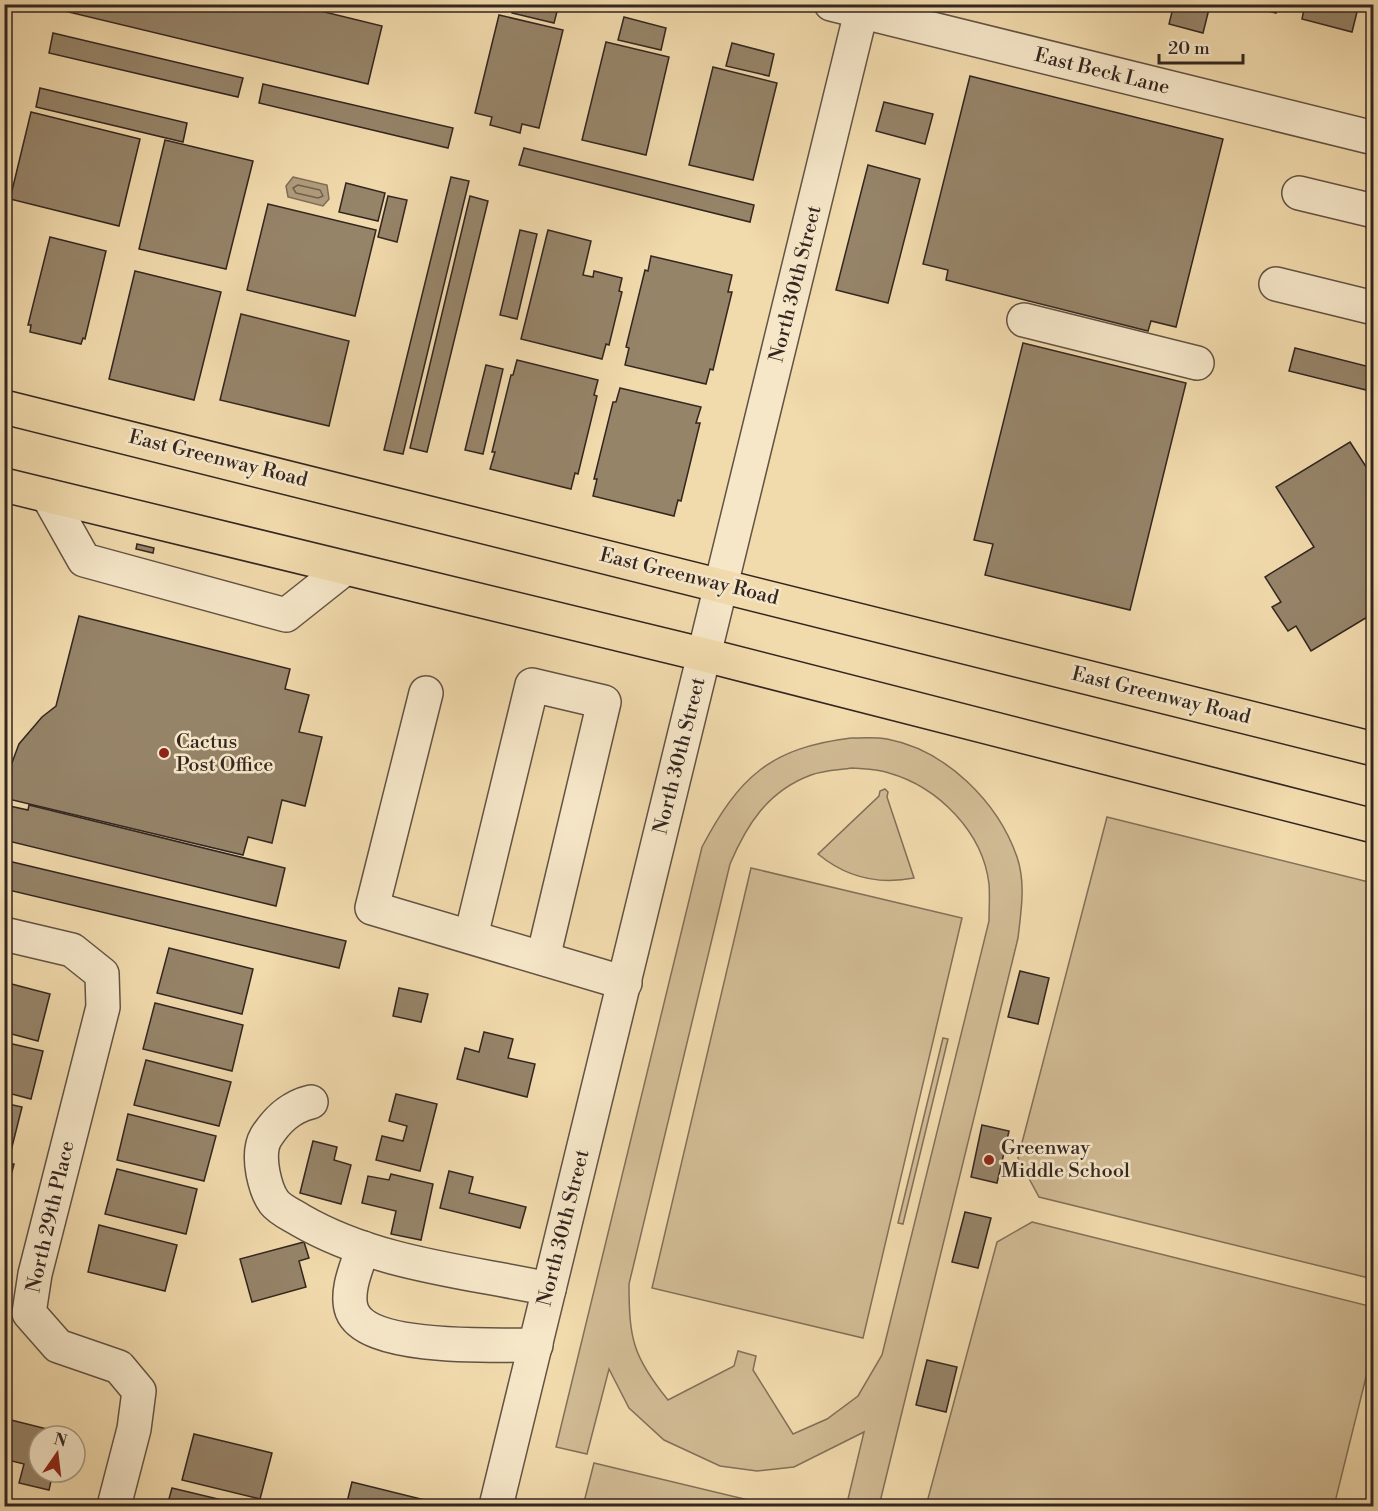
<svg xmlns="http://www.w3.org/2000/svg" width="1378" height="1511" viewBox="0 0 1378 1511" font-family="'Libre Bodoni',serif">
  <rect width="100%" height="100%" fill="#f1daac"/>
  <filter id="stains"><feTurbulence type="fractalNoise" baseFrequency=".00333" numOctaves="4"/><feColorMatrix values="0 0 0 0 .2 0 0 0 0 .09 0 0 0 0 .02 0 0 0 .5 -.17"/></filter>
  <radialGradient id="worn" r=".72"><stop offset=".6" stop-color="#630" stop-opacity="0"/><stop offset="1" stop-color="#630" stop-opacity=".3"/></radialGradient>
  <g fill="#d1bb94" stroke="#82705a" stroke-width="1.5" fill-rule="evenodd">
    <path d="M851,738C862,738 876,737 887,739C946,750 998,802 1017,857C1026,883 1021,912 1018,938L879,1506L848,1499L864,1432L794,1467L757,1471L720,1466L664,1440L629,1408L609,1369L587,1454L556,1447L702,847C739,777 770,748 851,738ZM852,768C864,769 878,769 889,773C938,787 983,832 989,884C990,896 989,909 989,921L882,1355L858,1396L827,1419L793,1434L753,1370L756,1356L738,1351L734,1366L668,1400C633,1357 629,1339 629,1284L730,864C747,824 768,791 811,775C824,770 839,770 852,768Z"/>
    <path d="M885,789L888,792L887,797L914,878C878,885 847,878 818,854L879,796L880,791Z"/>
    <path d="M1107,817L1373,883V1279L1039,1197L1018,1158Z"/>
    <path d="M751,868L962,918L863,1338L652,1288Z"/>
    <path d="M943,1038L948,1039L903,1224L898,1223Z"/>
    <path d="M1032,1222L1373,1307V1349L1334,1506H926L997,1242Z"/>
    <path d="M594,1463L773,1506H583Z"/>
  </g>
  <path fill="#b09d7d" stroke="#7e6d58" stroke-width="1.5" d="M293,177L327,185L329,199L323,206L288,197L286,186Z"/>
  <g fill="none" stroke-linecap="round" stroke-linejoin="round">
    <path stroke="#72624f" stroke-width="1.5" d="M298,185L320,190L323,196L318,198L296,193L293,188Z"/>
  </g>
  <g fill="#968469" stroke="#332621" stroke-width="1.5">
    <path d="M57,4H292L382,26L368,84L56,9Z"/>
    <path d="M514,4H559L554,23L512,13Z"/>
    <path d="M1174,4H1190L1209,9L1203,33L1169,24Z"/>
    <path d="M1238,4H1278L1276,13Z"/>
    <path d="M1305,4H1359L1352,32L1302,19Z"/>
    <path d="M499,15L563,30L539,128L522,124L520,133L490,125L492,117L475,113Z"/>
    <path d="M624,17L666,28L661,50L618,40Z"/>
    <path d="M53,33L243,78L238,97L49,53Z"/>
    <path d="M606,42L669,57L646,155L582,140Z"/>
    <path d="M732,43L774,54L769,76L726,66Z"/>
    <path d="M713,67L777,83L753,180L689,165Z"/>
    <path d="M970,76L1223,139L1176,327L1151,321L1148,331L946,280L948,270L923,264Z"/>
    <path d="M263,84L453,128L448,148L259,103Z"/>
    <path d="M40,88L187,123L183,142L36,107Z"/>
    <path d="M884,102L933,114L925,144L876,131Z"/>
    <path d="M31,112L140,139L119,226L10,199Z"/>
    <path d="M165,140L253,161L226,269L139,249Z"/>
    <path d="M524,148L754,205L750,222L519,165Z"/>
    <path d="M868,165L920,179L888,303L836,290Z"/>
    <path d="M451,177L469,181L403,454L384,450Z"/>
    <path d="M346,183L385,193L378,221L339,212Z"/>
    <path d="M388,196L407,200L397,242L378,237Z"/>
    <path d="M470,196L488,201L427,452L410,448Z"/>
    <path d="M268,204L376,230L355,316L247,290Z"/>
    <path d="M520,230L537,234L517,319L500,315Z"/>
    <path d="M548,230L591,241L583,275L593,277L594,271L622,278L619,291L622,292L609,345L606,344L602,359L521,339Z"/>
    <path d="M50,237L106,251L85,339L83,338L81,344L30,332L31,325H28Z"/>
    <path d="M651,256L732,275L728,292H732L713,370L710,369L706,384L625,365L629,348L626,347L645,270L648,271Z"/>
    <path d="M135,271L221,292L194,400L109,379Z"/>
    <path d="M241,314L349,341L329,426L220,400Z"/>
    <path d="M1023,343L1186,383L1130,610L985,575L993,544L974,540Z"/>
    <path d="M1295,348L1374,368V392L1289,371Z"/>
    <path d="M517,360L598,380L594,395L597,396L578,474L575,473L571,489L490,469L495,452H492L511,375H513Z"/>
    <path d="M486,365L503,369L483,454L465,450Z"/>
    <path d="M620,388L701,407L696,423H700L681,501L678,500L674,516L593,496L597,479H594L613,402H616Z"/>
    <path d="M1350,442L1374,479V613L1311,651L1296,626L1288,631L1272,607L1281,602L1265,577L1314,547L1276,487Z"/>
    <path d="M137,544L154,548L153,553L136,549Z"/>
    <path d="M79,616L290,669L285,689L309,695L299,732L322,737L305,806L282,800L272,843L248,837L243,855L4,798V784L19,744L42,717L56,706Z"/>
    <path d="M5,805L28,810L29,805L285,868L276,906L4,840Z"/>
    <path d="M4,860L346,941L339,968L4,889Z"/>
    <path d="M169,948L253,969L242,1014L157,993Z"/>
    <path d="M1020,971L1049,978L1038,1024L1008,1017Z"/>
    <path d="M4,982L50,994L38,1041L4,1032Z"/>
    <path d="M399,988L428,994L421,1022L393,1016Z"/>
    <path d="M155,1003L243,1025L232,1071L143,1049Z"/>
    <path d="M484,1032L513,1039L508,1058L535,1064L527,1097L457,1079L465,1048L479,1052Z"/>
    <path d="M4,1042L43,1051L31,1099L4,1092Z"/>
    <path d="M146,1060L231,1082L219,1126L134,1105Z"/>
    <path d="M396,1094L437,1104L420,1171L376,1160L382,1136L403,1141L407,1126L389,1121Z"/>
    <path d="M4,1103L22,1107L11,1151L4,1150Z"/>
    <path d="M128,1114L216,1136L204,1181L117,1160Z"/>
    <path d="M982,1125L1009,1131L997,1183L971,1177Z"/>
    <path d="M313,1141L337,1147L334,1160L351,1165L341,1204L300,1193Z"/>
    <path d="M4,1162L14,1164L4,1202Z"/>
    <path d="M117,1169L197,1189L186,1234L105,1214Z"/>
    <path d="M449,1171L473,1177L469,1193L526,1207L520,1228L440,1208Z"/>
    <path d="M391,1174L433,1184L421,1240L391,1234L396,1211L362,1203L368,1176L389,1180Z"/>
    <path d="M965,1212L991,1218L978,1268L952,1262Z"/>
    <path d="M99,1225L177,1245L165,1291L88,1272Z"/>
    <path d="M304,1242L309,1258L299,1261L306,1287L252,1302L240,1259Z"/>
    <path d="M927,1360L957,1367L946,1412L916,1405Z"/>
    <path d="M11,1420L63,1433L62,1436H39V1472H53L49,1490L19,1483L24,1464L4,1459Z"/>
    <path d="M194,1434L272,1453L260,1499L182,1480Z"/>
    <path d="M352,1482L429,1501L428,1506H346Z"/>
    <path d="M172,1488L247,1506H167Z"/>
  </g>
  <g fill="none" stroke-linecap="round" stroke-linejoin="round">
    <g stroke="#625344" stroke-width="36">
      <g id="minor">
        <path d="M831,4L1374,138"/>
        <path d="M1299,193L1374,211"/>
        <path d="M1276,284L1374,308"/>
        <path d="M1024,320L1197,363"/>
        <path d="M48,496L84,560L286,615L344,569"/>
        <path d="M426,693L372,908L625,983"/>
        <path d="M4,934L72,950L102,974L103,1007L35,1274L29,1313L58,1346L119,1367L139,1391L134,1429L114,1506"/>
        <path d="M471,936L532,685L604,702L543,958"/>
        <path d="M311,1102C290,1107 277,1120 266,1137C260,1147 261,1162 263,1173C265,1183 268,1194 274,1202C280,1210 292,1215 300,1220C376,1264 465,1271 549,1289"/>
        <path d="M363,1248C357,1266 345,1292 352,1311C368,1351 498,1345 536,1345"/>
        <path d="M496,1506L863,4"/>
      </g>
    </g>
    <g stroke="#332621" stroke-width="36">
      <g id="major">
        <path d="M4,407L1374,749"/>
        <path d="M4,485L705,655L1374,826"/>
      </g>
    </g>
    <use href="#minor" stroke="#f6e7c9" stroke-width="33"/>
    <use href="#major" stroke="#f1daac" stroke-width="33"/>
  </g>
  <g fill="#8f2418" stroke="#f6e7c9" stroke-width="2">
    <circle cx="164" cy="753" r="6"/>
    <circle cx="989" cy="1160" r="6"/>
  </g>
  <g text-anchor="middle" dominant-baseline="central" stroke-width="5" stroke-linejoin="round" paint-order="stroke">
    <g font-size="20" fill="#332621" stroke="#f6e7c9">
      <text transform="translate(1102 72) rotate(14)">East Beck Lane</text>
      <text transform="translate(796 284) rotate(-76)">North 30th Street</text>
      <text transform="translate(218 459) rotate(14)">East Greenway Road</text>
      <text transform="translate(689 577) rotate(14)">East Greenway Road</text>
      <text transform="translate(1161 696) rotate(14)">East Greenway Road</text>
      <text transform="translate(680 756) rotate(-76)">North 30th Street</text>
      <text transform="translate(51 1217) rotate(-77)">North 29th Place</text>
      <text transform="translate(564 1228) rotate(-76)">North 30th Street</text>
    </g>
    <g font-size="20" fill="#332621" stroke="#f6e7c9" text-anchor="start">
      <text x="176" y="742">Cactus<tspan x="176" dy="23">Post Office</tspan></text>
      <text x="1001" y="1148">Greenway<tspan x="1001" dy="23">Middle School</tspan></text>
    </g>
  </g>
  <rect width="1378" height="1511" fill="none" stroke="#f1daac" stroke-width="24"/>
  <rect x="6" y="6" width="1366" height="1499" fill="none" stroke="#332621" stroke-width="3"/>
  <rect x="12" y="12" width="1354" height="1487" fill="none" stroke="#332621" stroke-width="1.5"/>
  <g transform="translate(57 1454) rotate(14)"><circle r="28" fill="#f6e7c9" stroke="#a89a86" stroke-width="1.5"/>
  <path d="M0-4.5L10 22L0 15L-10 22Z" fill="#8f2418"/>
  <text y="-9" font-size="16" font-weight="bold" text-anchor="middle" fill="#332621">N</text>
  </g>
  <path d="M1159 54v9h84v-9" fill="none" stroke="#332621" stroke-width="3"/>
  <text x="1168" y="54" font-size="18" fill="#332621" stroke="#f6e7c9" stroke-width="4.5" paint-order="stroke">20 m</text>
  <rect width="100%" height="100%" filter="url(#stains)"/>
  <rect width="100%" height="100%" fill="url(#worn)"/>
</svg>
